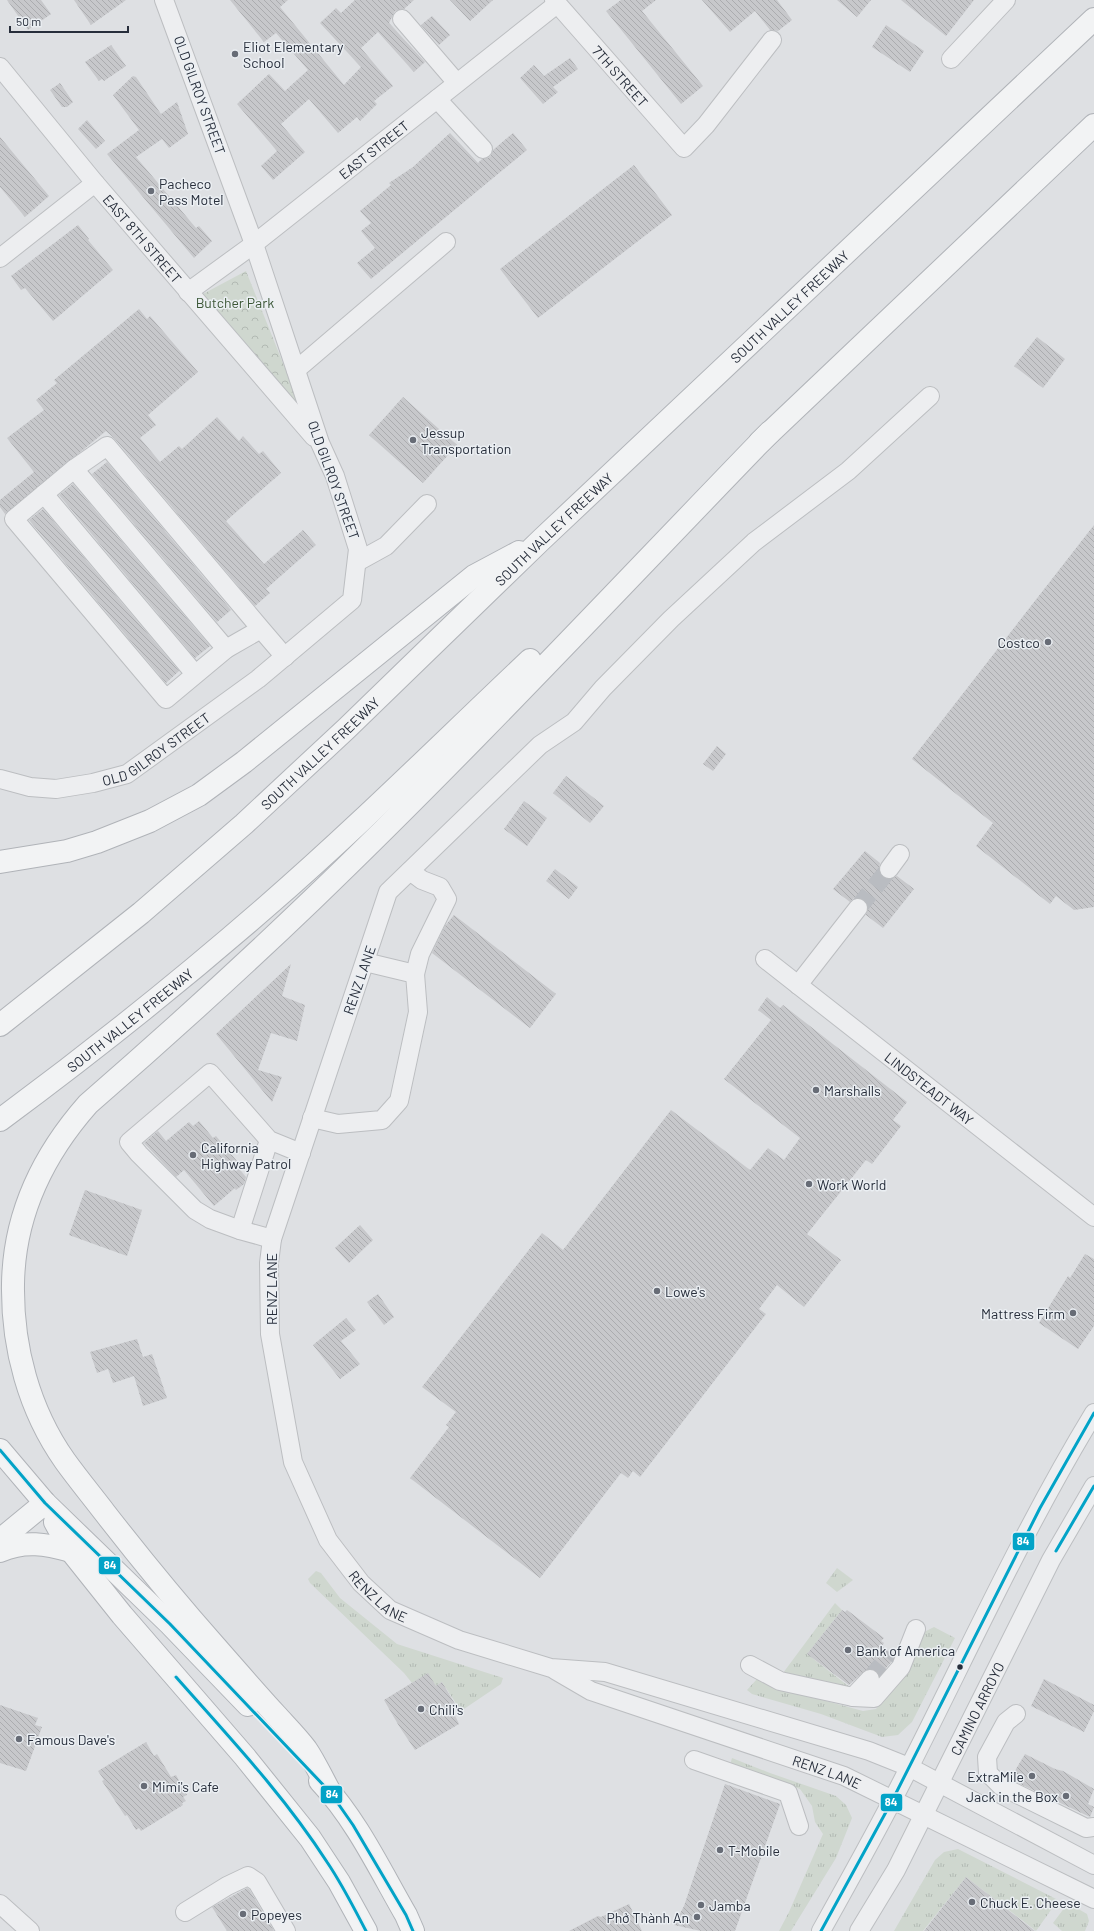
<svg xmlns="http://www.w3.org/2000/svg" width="1094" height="1931" viewBox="0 0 1094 1931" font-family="Barlow,sans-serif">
  <defs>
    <pattern id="grass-tufts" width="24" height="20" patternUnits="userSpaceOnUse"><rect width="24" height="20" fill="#cfd7cf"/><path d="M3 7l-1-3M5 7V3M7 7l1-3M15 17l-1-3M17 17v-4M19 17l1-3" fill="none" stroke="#b2b9b3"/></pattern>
    <pattern id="park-crowns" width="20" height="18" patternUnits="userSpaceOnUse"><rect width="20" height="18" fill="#cfd7cf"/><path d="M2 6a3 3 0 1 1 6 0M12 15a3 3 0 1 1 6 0" fill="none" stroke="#b2b9b3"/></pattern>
    <pattern id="building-back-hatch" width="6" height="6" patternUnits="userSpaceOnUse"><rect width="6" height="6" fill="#c7c8cb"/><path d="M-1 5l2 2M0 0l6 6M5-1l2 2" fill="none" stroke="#abacaf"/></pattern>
  </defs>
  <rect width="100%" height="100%" fill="#dee0e3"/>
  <g fill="url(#grass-tufts)">
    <path d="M837,1568L853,1580L837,1592L826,1583Z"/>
    <path d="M316,1571L321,1573L340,1598L397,1644L503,1678L501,1684L461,1711L442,1682L436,1686L428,1674L412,1683L404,1673L310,1583L308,1579Z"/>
    <path d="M835,1603L842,1610L807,1654L851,1688L783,1673Z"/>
    <path d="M934,1627L955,1638L912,1722L898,1735L882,1737L821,1714L752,1694L747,1690L757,1679L774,1687L863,1711L876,1709L912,1662L924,1632Z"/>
    <path d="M732,1758L770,1773L836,1796L846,1805L852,1818L836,1858L791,1931H779L789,1912L823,1834L815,1822L812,1806L800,1789L730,1765Z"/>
    <path d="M958,1849L1058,1900L1036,1931L966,1877L923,1931H894L935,1860L944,1852Z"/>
    <path d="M1068,1903L1087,1914L1089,1921L1085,1931H1062L1053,1923Z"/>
  </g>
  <path fill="url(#park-crowns)" d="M246,271L303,413L201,295Z"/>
  <g fill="url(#building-back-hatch)">
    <path d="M7,0H41L51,14L28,30Z"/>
    <path d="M74,0H126L91,25Z"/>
    <path d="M230,0H288L280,7L344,85L361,67L320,23L336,8L341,13L355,0H414L404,9L395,11L389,23L425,62L414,72L378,32L361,48L393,86L374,101L377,104L360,121L357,117L338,133L309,99L281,124L305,152L273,180L261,166L277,151L237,104L269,74L285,91L308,70L276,33L264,42Z"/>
    <path d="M450,0H493L470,21Z"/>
    <path d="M621,0H656L642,11L703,86L681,104L606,11Z"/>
    <path d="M702,0H777L792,20L778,31L770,30L755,11L730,32Z"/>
    <path d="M837,0H871L857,17Z"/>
    <path d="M901,0H974L946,36Z"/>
    <path d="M432,16L450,35L439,45L421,25Z"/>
    <path d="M886,25L924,51L910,72L872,47Z"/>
    <path d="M111,45L126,66L104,81L102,79L99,81L85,62Z"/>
    <path d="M570,58L578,69L553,87L558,92L543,104L520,78L534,65L544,76Z"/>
    <path d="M133,76L136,77L161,114L177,102L188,134L169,148L162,139L136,157L196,228L199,226L212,241L194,258L107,154L139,130L113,95Z"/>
    <path d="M60,83L73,102L67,107H62L50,90Z"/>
    <path d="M87,120L105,141L96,149L78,129Z"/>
    <path d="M450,133L478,163L482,159L490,157L493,150L513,133L527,150L371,279L357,263L375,248L361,231L371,223L360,211L391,185L389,183L413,167Z"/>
    <path d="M0,137L49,196L25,217L0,187Z"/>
    <path d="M634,165L672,215L538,318L500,269Z"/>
    <path d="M78,225L89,239L88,240L113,270L53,321L25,288L21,290L11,276Z"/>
    <path d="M139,309L147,319L150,316L198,372L148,415L156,425L140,438L160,462L179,446L182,449L217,417L239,441L243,436L259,454L263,451L281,473L226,521L264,564L303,530L316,545L266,589L270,593L255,606L115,439L106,431L5,514L0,507V500L34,472L7,438L44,410L36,400L57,383L54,380Z"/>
    <path d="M1037,337L1065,359L1043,388L1014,366Z"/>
    <path d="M403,397L457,445L423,483L369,435Z"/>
    <path d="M107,462L231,610L217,622L92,474Z"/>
    <path d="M73,484L210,646L195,658L59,495Z"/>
    <path d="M43,509L179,671L166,683L29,520Z"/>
    <path d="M1094,525V907L1074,910L1056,896L1050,904L976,846L993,823L912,759Z"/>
    <path d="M717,746L726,754L713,771L703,764Z"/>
    <path d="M566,776L604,806L590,823L553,793Z"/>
    <path d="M524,801L547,818L527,846L504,829Z"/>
    <path d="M865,851L880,863L879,868L883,877L888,879L897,876L914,889L883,928L866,915L868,904L864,900L854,898L850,902L833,889Z"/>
    <path d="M555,869L578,887L569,899L546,881Z"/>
    <path d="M454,915L556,994L530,1028L432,953L445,926Z"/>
    <path d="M291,964L282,996L305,1005L297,1041L271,1033L258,1070L282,1077L272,1102L216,1034Z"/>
    <path d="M767,997L780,1008L783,1005L907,1102L893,1120L901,1126L872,1164L866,1160L807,1234L841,1260L804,1307L777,1285L759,1309L766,1314L640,1477L633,1471L628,1478L621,1473L540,1578L410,1478L449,1427L446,1425L456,1412L422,1387L542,1233L563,1250L671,1110L750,1170L768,1148L784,1160L800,1138L724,1079L771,1020L758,1010Z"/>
    <path d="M199,1121L213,1138L216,1136L242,1167L239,1169L246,1177L244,1184L236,1190L235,1188L214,1206L184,1170L176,1177L144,1143L158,1131L166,1141L189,1122L193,1126Z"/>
    <path d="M85,1190L142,1210L127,1256L69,1235Z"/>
    <path d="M360,1225L373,1240L349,1263L335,1248Z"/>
    <path d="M1085,1254L1094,1259V1326L1078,1349L1039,1323L1068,1276L1070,1278Z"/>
    <path d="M378,1294L394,1317L384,1325L367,1302Z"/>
    <path d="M346,1318L356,1330L341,1341L360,1364L340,1379L313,1345Z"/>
    <path d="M137,1339L143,1357L152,1354L167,1398L143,1406L134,1376L113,1383L108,1369L97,1373L90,1352Z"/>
    <path d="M842,1610L845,1612L847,1610L884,1638L881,1641L884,1643L882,1646L894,1656L892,1661L880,1675L873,1669H867L849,1685L807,1654Z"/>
    <path d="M428,1673L436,1686L442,1682L455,1704L451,1707L459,1724L415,1750L399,1726L384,1700Z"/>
    <path d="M1044,1679L1094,1705V1711L1084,1732L1031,1706Z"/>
    <path d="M0,1705L38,1718L35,1725L42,1727L26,1771L0,1763Z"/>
    <path d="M146,1742L154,1756L157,1754L171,1777L176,1775L187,1795L183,1797L186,1801L182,1803L183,1805L141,1831L139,1828L136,1830L127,1815L125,1816L102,1781L104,1780L98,1771Z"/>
    <path d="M1025,1754L1055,1769L1063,1771L1094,1789L1088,1804L1094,1807L1090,1817L1012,1780L1016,1769Z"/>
    <path d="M725,1784L780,1804L735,1931H701L674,1925L684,1906Z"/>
    <path d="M966,1877L1035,1931H924Z"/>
    <path d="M247,1888L249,1889L274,1931H227L212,1907Z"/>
    <path d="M629,1904L642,1931H569L598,1916L601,1917Z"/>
  </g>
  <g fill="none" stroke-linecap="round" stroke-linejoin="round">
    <g stroke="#b9bcc1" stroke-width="18" stroke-dasharray="18 9" stroke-linecap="butt">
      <path d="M858,908L889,869"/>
      <path d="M870,1679L891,1654"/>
    </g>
    <g stroke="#bcbec1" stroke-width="20">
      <g id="minor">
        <path id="s1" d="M554,0L684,148L706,125L772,40"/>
        <path d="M402,19L457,83"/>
        <path d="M951,59L1006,0"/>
        <path id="s2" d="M0,67L95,183L314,437"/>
        <path d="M437,99L483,149"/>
        <path d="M0,258L95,183"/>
        <path id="s3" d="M188,292L254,244L557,4"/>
        <path d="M296,370L446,242"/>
        <path id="s4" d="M930,396L848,471L754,542L671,619L603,688L574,722L540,745L388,892L272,1239L269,1263L270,1334L293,1462L328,1540L361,1583L390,1610L459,1640L551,1668L605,1672L869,1751L909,1767L1094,1865"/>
        <path d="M74,469L226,649"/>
        <path d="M44,494L195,674"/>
        <path d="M357,562L386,546L427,504"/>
        <path d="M261,629L226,649L166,699L14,519L74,469L107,446L261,629L285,657"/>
        <path id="s5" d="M0,779L30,787L56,789L93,783L127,774L258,679L352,600L358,549L335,476L320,443L254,244L164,0"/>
        <path d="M889,869L900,854"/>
        <path d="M410,871L422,880L440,887L447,899L420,954L415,974"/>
        <path id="s6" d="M765,959L1094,1217"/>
        <path d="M798,985L858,908"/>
        <path d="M312,1118L338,1124L382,1120L399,1101L418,1012L415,974L365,962"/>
        <path d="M240,1230L269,1140"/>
        <path d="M272,1239L240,1230L210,1219L195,1210L139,1154L129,1142L210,1073L269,1140L301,1153"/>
        <path d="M750,1665L780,1681L853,1697L874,1698L901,1667L916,1629"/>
        <path id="s7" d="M555,1670L591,1691L844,1776L1094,1899"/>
        <path d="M853,1697L870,1679"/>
        <path d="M1016,1714L1006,1722L987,1757L988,1773L1001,1786L1086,1828L1094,1827"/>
        <path d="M694,1760L788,1793L799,1826"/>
        <path d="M0,1904L30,1931"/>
        <path d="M185,1912L227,1886L248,1876L257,1882L286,1931"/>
        <path d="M821,1931C845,1888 869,1845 892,1801C959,1672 1018,1538 1094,1413"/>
        <path id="s8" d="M859,1931L896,1870L1051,1560L1094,1486"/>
      </g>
    </g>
    <g stroke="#b0b3b8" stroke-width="24">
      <g id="highway">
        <path d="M760,442L1094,125"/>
        <path d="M0,862L67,851L97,842L150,821L199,795L244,762L474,576L519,552"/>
        <path id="s9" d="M0,1025L141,913L244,824L346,729L541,540L1094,19"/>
        <path id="s10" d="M0,1120C92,1052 181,981 267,906C358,827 443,742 530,660"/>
        <path d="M0,1450L45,1503L170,1624L248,1705"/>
        <path d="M55,1522L71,1551L122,1615L245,1757L310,1838L339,1882L366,1931"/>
        <path d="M0,1540L45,1503"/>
        <path d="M0,1551C25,1540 46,1544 71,1551"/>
        <path d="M320,1781C356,1819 380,1870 406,1915L413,1931"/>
        <path d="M330,1792C322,1778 315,1762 306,1749C297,1737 286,1726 276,1715C255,1692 235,1669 214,1645C176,1602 140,1558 105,1513C92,1496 78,1479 65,1461C29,1410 12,1347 13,1284C14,1216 43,1155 88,1104C164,1038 239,970 312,900C469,749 618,589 770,432"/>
      </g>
    </g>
    <use href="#minor" stroke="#edeef0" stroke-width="18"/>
    <use href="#highway" stroke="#f2f3f4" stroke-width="22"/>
    <g stroke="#ebeff3" stroke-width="6">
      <g id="bus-1">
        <path d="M0,1450L45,1503L170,1624L330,1792L353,1825L406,1915L413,1931"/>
        <path d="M1056,1551L1094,1486"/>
        <path d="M176,1677C229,1737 284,1795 327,1862C342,1884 354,1908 366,1931"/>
        <path d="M821,1931L892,1801L1040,1508L1094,1413"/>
      </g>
    </g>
    <use href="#bus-1" stroke="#02a3c7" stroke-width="3"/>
  </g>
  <g fill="#676c76" stroke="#ebeff3" stroke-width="1.5">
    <circle cx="235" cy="54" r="4"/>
    <circle cx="151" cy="191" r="4"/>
    <circle cx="413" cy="440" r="4"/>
    <circle cx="1048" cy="642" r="4"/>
    <circle cx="816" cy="1090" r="4"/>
    <circle cx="193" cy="1155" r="4"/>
    <circle cx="809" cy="1184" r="4"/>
    <circle cx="657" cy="1291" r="4"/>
    <circle cx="1073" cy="1313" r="4"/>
    <circle cx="848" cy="1650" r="4"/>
    <circle cx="421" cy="1709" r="4"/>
    <circle cx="19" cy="1739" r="4"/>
    <circle cx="1032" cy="1776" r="4"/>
    <circle cx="144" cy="1786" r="4"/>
    <circle cx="1066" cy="1796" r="4"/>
    <circle cx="720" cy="1850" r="4"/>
    <circle cx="972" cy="1902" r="4"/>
    <circle cx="701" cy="1905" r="4"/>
    <circle cx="243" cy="1914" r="4"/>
    <circle cx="697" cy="1917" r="4"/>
  </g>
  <circle fill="#272e3b" stroke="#ebeff3" stroke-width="1.5" cx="960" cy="1667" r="3.5"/>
  <g text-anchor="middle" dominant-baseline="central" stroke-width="3" stroke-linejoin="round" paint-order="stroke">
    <g font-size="14" fill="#272e3b" stroke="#ebeff3" text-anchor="start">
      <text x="243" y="46">Eliot Elementary<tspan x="243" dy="16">School</tspan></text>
      <text x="159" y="183">Pacheco<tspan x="159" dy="16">Pass Motel</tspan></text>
      <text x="421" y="432">Jessup<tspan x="421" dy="16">Transportation</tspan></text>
      <text x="1040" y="642" text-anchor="end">Costco</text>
      <text x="824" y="1090">Marshalls</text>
      <text x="201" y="1147">California<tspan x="201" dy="16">Highway Patrol</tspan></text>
      <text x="817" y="1184">Work World</text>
      <text x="665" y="1291">Lowe's</text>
      <text x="1065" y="1313" text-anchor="end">Mattress Firm</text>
      <text x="856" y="1650">Bank of America</text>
      <text x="429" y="1709">Chili's</text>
      <text x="27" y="1739">Famous Dave's</text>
      <text x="1024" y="1776" text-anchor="end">ExtraMile</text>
      <text x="152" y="1786">Mimi's Cafe</text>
      <text x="1058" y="1796" text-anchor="end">Jack in the Box</text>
      <text x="728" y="1850">T-Mobile</text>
      <text x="980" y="1902">Chuck E. Cheese</text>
      <text x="709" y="1905">Jamba</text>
      <text x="251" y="1914">Popeyes</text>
      <text x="689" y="1917" text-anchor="end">Phở Thành An</text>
    </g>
    <g font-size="14" fill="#272e3b" stroke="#ebeff3">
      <text stroke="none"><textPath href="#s1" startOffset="101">7TH STREET</textPath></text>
      <text transform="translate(200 95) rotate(70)">OLD GILROY STREET</text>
      <text stroke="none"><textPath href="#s3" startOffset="234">EAST STREET</textPath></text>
      <text stroke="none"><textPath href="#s2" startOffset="223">EAST 8TH STREET</textPath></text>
      <text stroke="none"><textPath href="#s9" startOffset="1068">SOUTH VALLEY FREEWAY</textPath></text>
      <text transform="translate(334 480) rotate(70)">OLD GILROY STREET</text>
      <text stroke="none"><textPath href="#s9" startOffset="744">SOUTH VALLEY FREEWAY</textPath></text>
      <text stroke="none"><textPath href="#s5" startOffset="167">OLD GILROY STREET</textPath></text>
      <text stroke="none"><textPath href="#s9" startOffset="420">SOUTH VALLEY FREEWAY</textPath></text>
      <text transform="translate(359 980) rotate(-71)">RENZ LANE</text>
      <text stroke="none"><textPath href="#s10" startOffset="164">SOUTH VALLEY FREEWAY</textPath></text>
      <text stroke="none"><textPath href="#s6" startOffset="209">LINDSTEADT WAY</textPath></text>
      <text transform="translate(271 1289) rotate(-90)">RENZ LANE</text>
      <text stroke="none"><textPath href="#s4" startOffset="1489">RENZ LANE</textPath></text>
      <text stroke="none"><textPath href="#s8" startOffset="252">CAMINO ARROYO</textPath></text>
      <text stroke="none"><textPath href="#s7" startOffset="291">RENZ LANE</textPath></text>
    </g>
    <g font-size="14" fill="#3b5635" stroke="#ebeff3">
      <text x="235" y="302">Butcher Park</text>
    </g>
  </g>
  <g stroke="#ebeff3" stroke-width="1.5">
    <rect x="1012" y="1532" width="23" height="19" rx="4" fill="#02a3c7"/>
    <rect x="98" y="1556" width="23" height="19" rx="4" fill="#02a3c7"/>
    <rect x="320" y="1785" width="23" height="19" rx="4" fill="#02a3c7"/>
    <rect x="880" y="1793" width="23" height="19" rx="4" fill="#02a3c7"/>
  </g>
  <g font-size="11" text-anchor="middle" font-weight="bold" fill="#fff">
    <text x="1023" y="1545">84</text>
    <text x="110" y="1569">84</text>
    <text x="332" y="1798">84</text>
    <text x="891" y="1806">84</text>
  </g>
  <path d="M10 26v6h118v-6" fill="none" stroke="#272e3b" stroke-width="2"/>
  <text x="16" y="26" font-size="12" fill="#272e3b" stroke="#ebeff3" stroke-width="3" paint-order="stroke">50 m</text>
</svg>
